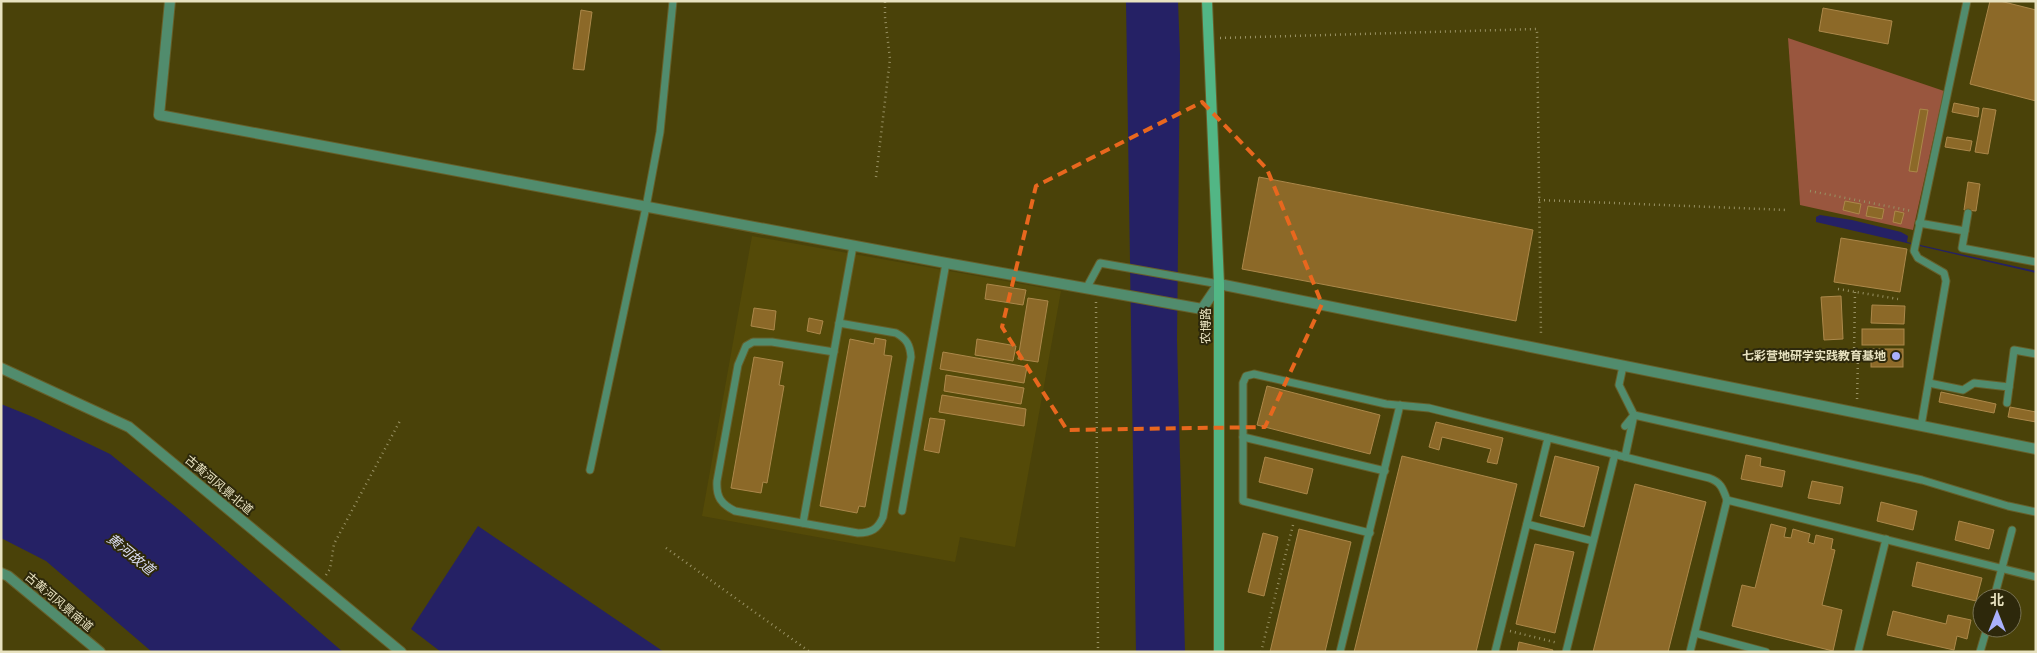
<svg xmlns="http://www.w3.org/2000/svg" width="2037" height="653" viewBox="0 0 2037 653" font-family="'Crimson Pro','Noto Sans SC',serif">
  <rect width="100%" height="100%" fill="#4a4209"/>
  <path fill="#544a08" d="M752,236L1061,291L1015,547L960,537L955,562L702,516Z"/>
  <path fill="#99563e" d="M1788,38L1944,91L1913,230L1800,205Z"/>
  <g fill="#252165">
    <path d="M1126,1H1178L1180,55L1177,340L1185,652H1136Z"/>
    <path d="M1820,215L1852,220L1901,232L1908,236L1907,242L2036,271V273L1816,222V217Z"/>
    <path d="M1,404L33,417L110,454L178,509L343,652H152L46,561L1,538Z"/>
    <path d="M478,526L664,652H441L411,629Z"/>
  </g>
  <g fill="#8c6928" stroke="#ac884a">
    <path d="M1990,1H2000L2036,10V101L1970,84Z"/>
    <path d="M1823,8L1892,21L1888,44L1819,31Z"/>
    <path d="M581,10L592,12L584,70L573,69Z"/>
    <path d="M1954,103L1979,108L1978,117L1952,112Z"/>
    <path d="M1983,108L1996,110L1988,154L1975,152Z"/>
    <path d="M1920,109L1928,110L1917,172L1909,171Z"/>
    <path d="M1947,137L1972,141L1970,151L1945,147Z"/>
    <path d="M1259,177L1533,230L1516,321L1242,269Z"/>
    <path d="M1968,182L1980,184L1976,211L1964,210Z"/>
    <path d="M1845,201L1861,204L1859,214L1843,210Z"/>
    <path d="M1868,206L1884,209L1882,219L1866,216Z"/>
    <path d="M1895,211L1904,213L1901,224L1893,222Z"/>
    <path d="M1841,238L1907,249L1900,292L1834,282Z"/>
    <path d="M987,284L1026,290L1023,305L985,299Z"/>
    <path d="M1841,296L1843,339L1824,340L1821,297Z"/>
    <path d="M1028,298L1048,301L1038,362L1018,359Z"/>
    <path d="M1872,305L1905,306L1904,324L1871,323Z"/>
    <path d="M754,308L776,311L774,330L751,326Z"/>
    <path d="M809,318L823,321L820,334L807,331Z"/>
    <rect x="1862" y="329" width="42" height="16"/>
    <path d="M875,338L886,340L884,355L892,356L865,507L859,506L857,513L820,506L850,339L874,344Z"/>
    <path d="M977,339L1016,346L1013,361L975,355Z"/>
    <rect x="1871" y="349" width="32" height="18"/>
    <path d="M943,352L1027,367L1024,383L940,369Z"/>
    <path d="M754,357L783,362L779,385L784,386L767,483L763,482L761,493L731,488Z"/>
    <path d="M946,375L1024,388L1021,404L944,391Z"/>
    <path d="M1267,386L1380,415L1370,454L1257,425Z"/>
    <path d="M1941,392L1996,404L1994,413L1939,402Z"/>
    <path d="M942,395L1026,409L1024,426L939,412Z"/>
    <path d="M2010,407L2036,412V422L2008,417Z"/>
    <path d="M930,418L945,420L939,453L924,450Z"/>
    <path d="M1436,422L1503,438L1497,464L1487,462L1491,449L1442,437L1439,450L1429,447Z"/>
    <path d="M1746,455L1761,458L1760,466L1785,471L1782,487L1741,479Z"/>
    <path d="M1402,456L1517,484L1476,652H1354Z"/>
    <path d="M1555,456L1599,467L1584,527L1540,516Z"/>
    <path d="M1265,457L1313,469L1307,494L1259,482Z"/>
    <path d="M1812,481L1843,487L1840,504L1808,498Z"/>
    <path d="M1635,484L1706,502L1668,652H1593Z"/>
    <path d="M1881,502L1917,511L1913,530L1877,521Z"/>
    <path d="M1959,521L1994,530L1989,549L1955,540Z"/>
    <path d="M1771,524L1786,528L1784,537L1791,538L1793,529L1810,534L1808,542L1814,544L1816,535L1833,539L1831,549L1835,550L1822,605L1842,610L1833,651L1732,626L1742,585L1755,588Z"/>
    <path d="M1299,529L1351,542L1325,652H1270Z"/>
    <path d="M1263,533L1278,537L1264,596L1248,592Z"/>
    <path d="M1535,544L1574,552L1555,633L1516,624Z"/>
    <path d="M1917,562L1982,578L1976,601L1912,586Z"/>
    <path d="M1893,611L1946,624L1948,615L1971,620L1967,639L1957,636L1954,650L1887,635Z"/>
    <path d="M1519,642L1553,650L1552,652H1517Z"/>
  </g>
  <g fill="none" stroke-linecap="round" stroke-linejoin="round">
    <g stroke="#665f2a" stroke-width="9">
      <g id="lane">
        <path d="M1968,213L1962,248L2036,262"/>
        <path d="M1919,223L1965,231"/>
        <path d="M1086,289L1100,263L1219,284"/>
        <path d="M834,352L772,342H753L746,346L738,365L717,481C716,497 721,504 735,511L858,533C871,533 878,529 883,517L911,357C910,345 907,339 896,333L839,323"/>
        <path d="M1623,366L1619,385L1634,415L1625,457"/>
        <path d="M1929,383L1963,390L1974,383L2009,387"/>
        <path d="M2007,403L2014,350L2036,354"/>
        <path d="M1625,426L1634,415L1922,480L2008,506L2036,512"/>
        <path d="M1921,426L1946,281L1944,273L1918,258L1914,251L1967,1"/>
        <path d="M1243,437L1385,471"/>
        <path d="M590,470L646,207L660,132L673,1"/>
        <path d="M902,511L946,263"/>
        <path d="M803,523L853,246"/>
        <path d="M1527,524L1593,541"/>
        <path d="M1370,533L1243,501V383L1246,376L1254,374L1386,404L1429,408L1709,478C1721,482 1723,489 1727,500"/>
        <path d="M1994,598L2012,530"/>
        <path d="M1695,633L1766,652"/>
        <path d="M1340,652L1400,405"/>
        <path d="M1495,652L1548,438"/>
        <path d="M1566,652L1615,454"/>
        <path d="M1690,652L1727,500L2036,577"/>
        <path d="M1858,652L1886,539"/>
        <path d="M1980,652L1987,628"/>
      </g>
    </g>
    <g stroke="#665f2a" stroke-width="12">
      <g id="street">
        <path d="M170,1L159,115L946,263L1202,309L1219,284L2036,449"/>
        <path d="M1,368L129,427L401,652"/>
        <path d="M1,573L8,576L100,652"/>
      </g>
    </g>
    <g stroke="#665f2a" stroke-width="12">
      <path id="secondary" d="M1207,1L1219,284V652"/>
    </g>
    <g stroke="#989163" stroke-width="2.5" stroke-dasharray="1 4" stroke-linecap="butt">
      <path d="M1220,38L1537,29L1541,336"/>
      <path d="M876,177L890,59L885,17V1"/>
      <path d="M1810,191L1912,211"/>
      <path d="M1539,200L1787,210"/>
      <path d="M1838,289L1898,299"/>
      <path d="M1855,292L1854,357H1858L1857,401"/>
      <path d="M1096,302L1098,652"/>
      <path d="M666,548L810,652"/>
      <path d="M326,575L330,569L334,544L401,419"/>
      <path d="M1510,631L1558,643"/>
      <path d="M1261,652L1293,525"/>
    </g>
    <use href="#lane" stroke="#518c6d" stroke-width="7"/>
    <use href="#street" stroke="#518c6d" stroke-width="10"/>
    <use href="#secondary" stroke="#52b685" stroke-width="10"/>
  </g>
  <path fill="none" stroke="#e8671e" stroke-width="4" stroke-dasharray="10 6" stroke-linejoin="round" d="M1202,102L1267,169L1322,304L1265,427L1067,430L1002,327L1036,186Z"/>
  <circle fill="#a9b0fc" stroke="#2d280b" stroke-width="2" cx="1896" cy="356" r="5"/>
  <g text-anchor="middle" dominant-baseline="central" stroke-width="4" stroke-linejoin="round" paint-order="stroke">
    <g font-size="12" fill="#e8e2c0" stroke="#2d280b">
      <text transform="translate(1206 326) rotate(-90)">农博路</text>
      <text transform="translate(219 485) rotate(40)">古黄河风景北道</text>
      <text transform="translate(59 602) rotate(40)">古黄河风景南道</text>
    </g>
    <g font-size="12" font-weight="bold" fill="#e8e2c0" stroke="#2d280b" text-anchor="end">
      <text x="1886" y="356">七彩营地研学实践教育基地</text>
    </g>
    <g font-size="14" font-style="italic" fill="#dbddf3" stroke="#2d280b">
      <text transform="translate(131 554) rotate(39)">黄河故道</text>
    </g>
  </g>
  <rect width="2037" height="653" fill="none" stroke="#e8e2c0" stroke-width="5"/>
  <g transform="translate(1997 613)"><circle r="24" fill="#2d280b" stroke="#787253"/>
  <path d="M0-4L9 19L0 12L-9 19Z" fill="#a9b0fc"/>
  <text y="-8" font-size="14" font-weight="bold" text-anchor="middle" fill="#e8e2c0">北</text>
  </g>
</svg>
